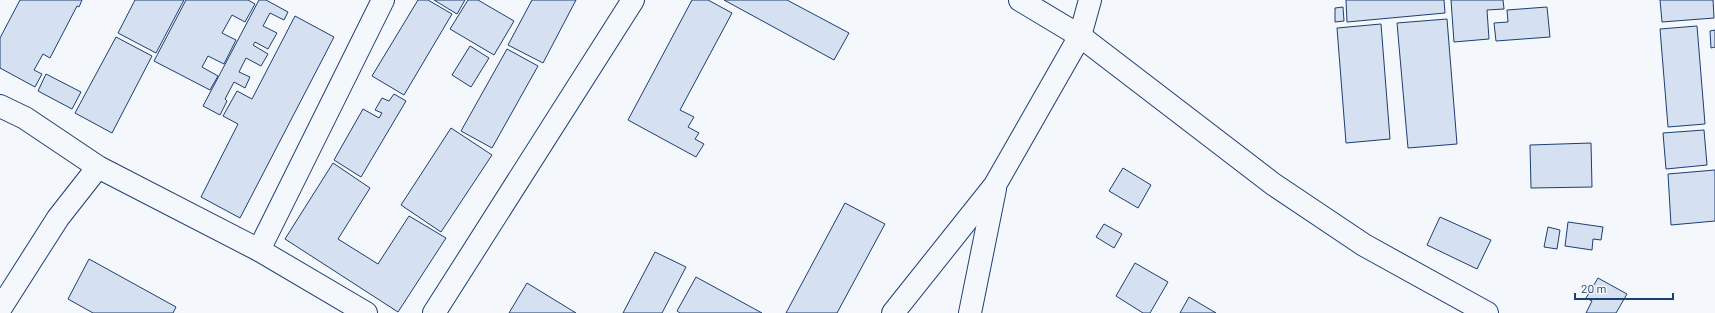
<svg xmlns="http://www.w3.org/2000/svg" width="1715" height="313" viewBox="0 0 1715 313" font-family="Barlow,sans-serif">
  <rect width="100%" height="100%" fill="#f4f7fb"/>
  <g fill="#d5e0f0" stroke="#1d3f73">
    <path d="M20,0H82L79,7L77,6L50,58L43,54L34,70L42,74L35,87L0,68V38Z"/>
    <path d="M135,0H184L156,53L118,33Z"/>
    <path d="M186,0H248L255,4L245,22L232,15L222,33L236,40L224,64L208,56L202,67L218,76L210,90L154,61Z"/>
    <path d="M259,0H266L288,12L284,20L270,13L263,26L277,33L268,49L255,42L253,45L268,54L261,66L246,58L239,72L250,77L245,88L234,82L225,99L227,101L220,115L203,106Z"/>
    <path d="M418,0H428L452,14L404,95L372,76Z"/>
    <path d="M434,0H465L457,14Z"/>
    <path d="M468,0H478L514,21L494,55L450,29Z"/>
    <path d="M532,0H576L543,63L508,45Z"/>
    <path d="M692,0H708L732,13L680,110L694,117L688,127L699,133L695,139L704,144L696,157L628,120Z"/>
    <path d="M724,0H787L849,33L834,60Z"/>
    <path d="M1346,0H1444L1445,13L1347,22Z"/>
    <path d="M1451,0H1503L1504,9L1487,10L1489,39L1454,42Z"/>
    <path d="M1660,0H1713L1714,18L1662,22Z"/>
    <path d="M1343,7L1344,21L1335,22V8Z"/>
    <path d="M1547,7L1550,37L1496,41L1494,23L1508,22L1507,10Z"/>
    <path d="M295,16L334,37L240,218L201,197L238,124L223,116L237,91L252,99Z"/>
    <path d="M1447,19L1457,144L1408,148L1397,23Z"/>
    <path d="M1381,24L1390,139L1346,143L1337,28Z"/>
    <path d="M1697,26L1705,124L1668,127L1660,29Z"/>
    <path d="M1715,30V47L1711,48L1710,31Z"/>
    <path d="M116,37L152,56L112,133L75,113Z"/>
    <path d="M470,46L489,58L471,87L452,75Z"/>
    <path d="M507,49L538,66L492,148L461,131Z"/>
    <path d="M46,74L81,92L72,109L38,91Z"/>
    <path d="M394,94L406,101L361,177L334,160L363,109L379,118L382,113L375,110L382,98L389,101Z"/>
    <path d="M451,128L492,155L441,232L401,205Z"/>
    <path d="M1704,130L1707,165L1666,169L1663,133Z"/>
    <path d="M1591,143L1592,187L1531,188L1530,145Z"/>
    <path d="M333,163L370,188L338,239L378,264L409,216L446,238L398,312L285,239Z"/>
    <path d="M1123,168L1151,185L1138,208L1109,191Z"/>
    <path d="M1715,170V221L1671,225L1668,174Z"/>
    <path d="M845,203L885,224L837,313H786Z"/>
    <path d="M1440,217L1491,240L1477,269L1427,245Z"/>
    <path d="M1568,222L1603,227L1601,240L1593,239L1592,250L1565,246Z"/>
    <path d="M1104,224L1122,234L1114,248L1096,237Z"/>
    <path d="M1548,227L1560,230L1557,249L1544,247Z"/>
    <path d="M655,252L686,267L662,313H623Z"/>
    <path d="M89,259L176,307L173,313H93L68,299Z"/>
    <path d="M1135,263L1168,282L1150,313H1143L1116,296Z"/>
    <path d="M696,277L762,313H680L677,311Z"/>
    <path d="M1598,278L1627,294L1616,313H1586L1592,301L1586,298Z"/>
    <path d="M527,283L576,313H509Z"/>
    <path d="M1189,297L1216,313H1180Z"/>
  </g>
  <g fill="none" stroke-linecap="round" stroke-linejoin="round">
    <g stroke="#1d3f73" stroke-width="24">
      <g id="minor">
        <path d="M1020,0L1080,36L1273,184L1364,245L1487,313"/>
        <path d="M0,106L25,118L98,167L259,250L366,313"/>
        <path d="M259,250L383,0"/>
        <path d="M0,309L58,218L98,167"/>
        <path d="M434,313L633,0"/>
        <path d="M893,313L995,185L1080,36L1090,0"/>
        <path d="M970,313L995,189"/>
      </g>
    </g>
    <use href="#minor" stroke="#f4f7fb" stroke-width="22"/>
  </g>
  <path d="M1575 293v6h98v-6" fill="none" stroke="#1d3f73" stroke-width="2"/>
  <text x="1581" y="293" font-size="12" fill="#1d3f73" stroke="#f4f7fb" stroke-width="3" paint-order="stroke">20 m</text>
</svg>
